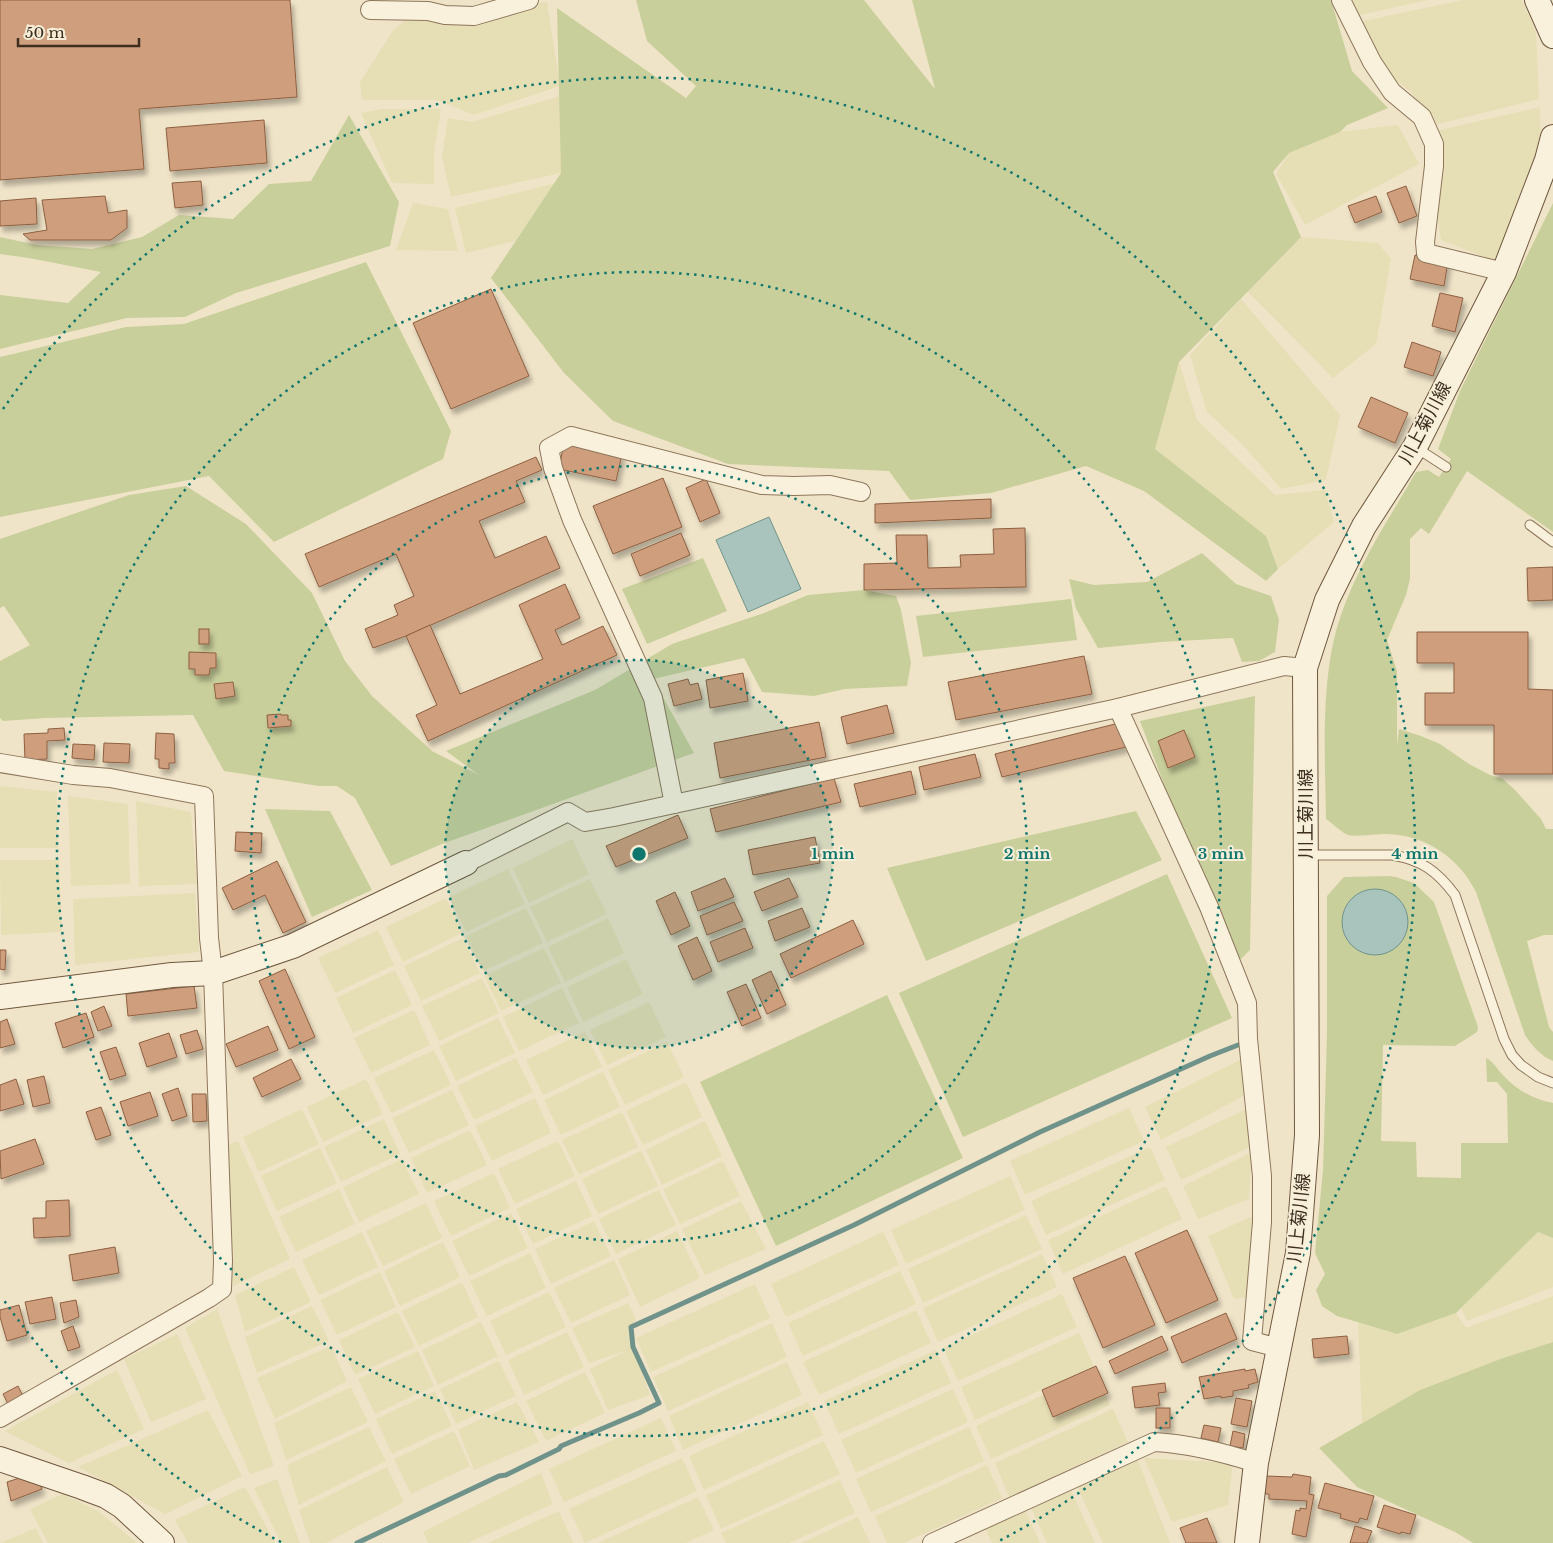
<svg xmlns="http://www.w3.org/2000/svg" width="1553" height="1543" viewBox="0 0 1553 1543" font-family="'Libre Baskerville','Noto Sans JP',serif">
  <defs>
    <filter id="shadow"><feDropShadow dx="3" dy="5.5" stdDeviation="2.5" flood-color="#0004"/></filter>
  </defs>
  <rect width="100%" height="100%" fill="#f0e4c8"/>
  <g fill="#e6deb5">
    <path d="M1343,0H1427L1352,17Z"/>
    <path d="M1463,0H1522L1536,32L1539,99L1434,125L1410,91L1390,76L1359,22Z"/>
    <path d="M547,2L560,86L474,115L438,100H362L360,82L394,29L404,21L426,16Z"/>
    <path d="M560,96L561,173L451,197L442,157L448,118L472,122Z"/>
    <path d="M1540,107L1541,149L1498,262L1441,240L1436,208L1435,131Z"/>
    <path d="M382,109H441L434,154V184L392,183L361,113Z"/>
    <path d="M1398,125L1419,164L1305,225L1276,174L1289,153L1340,132Z"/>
    <path d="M556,183L515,241L466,253L455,208Z"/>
    <path d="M413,203L448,209L458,251L396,250Z"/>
    <path d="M1301,237L1378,243L1391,259L1376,344L1333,378L1244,288Z"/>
    <path d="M1241,299L1340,415L1326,480L1281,489L1243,445L1207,412L1190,355Z"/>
    <path d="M1179,362L1197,420L1275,495L1325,490L1334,522L1278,569L1269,543L1155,449Z"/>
    <path d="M0,786L57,792L58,848H0Z"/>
    <path d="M68,796L128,804L130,884L71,886Z"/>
    <path d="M136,801L191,812L197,884L139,886Z"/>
    <path d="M572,839L589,874L529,903L513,868Z"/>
    <path d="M0,860H59L62,932L1,935Z"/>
    <path d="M508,869L525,904L466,932L449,897Z"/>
    <path d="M590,879L607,914L547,942L530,907Z"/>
    <path d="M195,893L199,952L75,965L73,899Z"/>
    <path d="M446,898L462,933L403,962L386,927Z"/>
    <path d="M526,908L543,943L483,971L466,936Z"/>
    <path d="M608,918L624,953L565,982L548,947Z"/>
    <path d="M378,930L394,965L335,993L318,958Z"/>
    <path d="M463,938L480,973L421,1001L404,966Z"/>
    <path d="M544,948L561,983L501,1011L484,976Z"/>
    <path d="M626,959L643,994L583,1022L567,987Z"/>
    <path d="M395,970L412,1005L353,1033L336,998Z"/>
    <path d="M482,978L499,1013L439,1041L422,1006Z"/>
    <path d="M562,988L579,1023L519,1051L503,1017Z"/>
    <path d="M649,1002L666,1037L607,1065L590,1030Z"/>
    <path d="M414,1010L430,1045L371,1073L354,1038Z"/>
    <path d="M498,1018L515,1053L456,1081L439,1046Z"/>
    <path d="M585,1032L602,1067L543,1095L526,1060Z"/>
    <path d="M667,1042L684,1077L625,1105L608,1070Z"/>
    <path d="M434,1050L451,1085L391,1113L374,1078Z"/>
    <path d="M516,1058L533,1092L474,1120L457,1086Z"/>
    <path d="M1244,1058L1249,1093L1161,1140L1145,1107Z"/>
    <path d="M603,1072L620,1107L561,1135L544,1100Z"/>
    <path d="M366,1079L383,1114L323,1142L307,1107Z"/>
    <path d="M686,1082L702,1117L643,1145L626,1111Z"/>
    <path d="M452,1090L469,1125L409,1153L392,1118Z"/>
    <path d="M535,1098L551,1133L492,1161L475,1126Z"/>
    <path d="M1253,1106L1256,1144L1181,1180L1166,1147Z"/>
    <path d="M1129,1108L1144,1141L1025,1195L1010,1161Z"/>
    <path d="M302,1109L319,1144L259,1172L243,1137Z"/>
    <path d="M622,1112L638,1147L579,1175L562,1140Z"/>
    <path d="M384,1119L400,1154L341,1182L324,1147Z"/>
    <path d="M705,1121L722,1156L662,1185L646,1150Z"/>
    <path d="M470,1130L487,1165L427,1193L411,1158Z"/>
    <path d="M238,1141L290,1259L233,1286L226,1146Z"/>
    <path d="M558,1141L575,1176L515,1204L498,1169Z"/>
    <path d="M1150,1147L1165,1180L1046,1235L1031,1201Z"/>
    <path d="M320,1148L337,1183L277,1211L261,1176Z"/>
    <path d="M641,1151L658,1186L598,1214L582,1179Z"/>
    <path d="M1252,1152L1249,1199L1198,1219L1183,1186Z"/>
    <path d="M402,1159L419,1194L359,1222L343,1187Z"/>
    <path d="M723,1161L740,1196L680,1224L663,1189Z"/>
    <path d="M494,1173L510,1208L451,1236L434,1201Z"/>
    <path d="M1010,1176L1025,1210L906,1264L891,1230Z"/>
    <path d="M576,1181L592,1216L533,1244L516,1209Z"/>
    <path d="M1166,1186L1182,1219L1063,1274L1048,1240Z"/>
    <path d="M339,1189L355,1224L296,1252L279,1217Z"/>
    <path d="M659,1190L676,1225L616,1254L599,1219Z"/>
    <path d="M741,1201L766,1249L705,1275L682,1229Z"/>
    <path d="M426,1203L442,1238L383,1266L366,1231Z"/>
    <path d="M511,1213L528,1248L469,1276L452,1241Z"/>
    <path d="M1026,1215L1042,1249L923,1303L908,1269Z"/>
    <path d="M1253,1216L1248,1297L1234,1299L1208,1236Z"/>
    <path d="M594,1221L611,1256L551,1284L535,1249Z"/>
    <path d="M677,1231L700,1278L640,1307L618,1259Z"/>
    <path d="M362,1232L378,1267L319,1295L302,1260Z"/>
    <path d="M883,1232L899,1265L786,1317L771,1284Z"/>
    <path d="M1538,1232L1553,1238V1287L1467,1321L1461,1308Z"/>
    <path d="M443,1242L460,1277L400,1306L384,1271Z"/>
    <path d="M530,1253L546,1288L487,1316L470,1281Z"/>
    <path d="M1042,1254L1057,1287L938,1342L923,1308Z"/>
    <path d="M614,1260L630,1295L571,1323L554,1288Z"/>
    <path d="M294,1267L311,1302L245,1332L235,1295Z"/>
    <path d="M900,1271L916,1304L803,1356L788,1323Z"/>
    <path d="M380,1272L396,1307L337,1335L320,1300Z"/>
    <path d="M462,1282L478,1317L419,1346L402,1311Z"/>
    <path d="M755,1284L770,1318L651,1372L636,1338Z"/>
    <path d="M549,1292L566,1327L506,1355L490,1321Z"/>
    <path d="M1062,1294L1077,1327L958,1381L943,1348Z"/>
    <path d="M1553,1296V1342L1503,1358L1420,1390L1362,1423L1358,1323L1397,1334L1456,1313L1466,1328Z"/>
    <path d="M628,1303L636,1320L631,1327L633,1347L650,1395L608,1410L590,1369L628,1350L589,1363L572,1328Z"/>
    <path d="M312,1306L329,1341L257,1373L245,1337Z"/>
    <path d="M217,1309L274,1466L250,1474L185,1328Z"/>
    <path d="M916,1310L931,1343L819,1395L803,1362Z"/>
    <path d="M398,1312L415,1347L355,1375L339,1340Z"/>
    <path d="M481,1322L498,1356L438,1385L422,1350Z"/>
    <path d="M772,1323L787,1357L668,1411L653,1377Z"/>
    <path d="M567,1332L584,1367L524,1395L508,1360Z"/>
    <path d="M1079,1333L1094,1366L975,1420L961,1387Z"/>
    <path d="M177,1334L206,1399L151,1422L124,1359Z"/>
    <path d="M331,1346L347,1381L275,1419L257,1378Z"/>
    <path d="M936,1350L951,1383L839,1434L824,1401Z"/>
    <path d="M418,1351L434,1386L375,1414L358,1379Z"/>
    <path d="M499,1361L516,1396L456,1424L440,1389Z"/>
    <path d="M787,1362L802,1395L683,1450L669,1416Z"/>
    <path d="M117,1370L144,1429L69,1463L5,1431Z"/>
    <path d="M1095,1371L1110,1405L991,1459L976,1426Z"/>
    <path d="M585,1372L605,1413L546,1441L526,1401Z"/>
    <path d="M351,1387L368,1422L286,1460L274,1423Z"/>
    <path d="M953,1389L968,1422L856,1473L841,1440Z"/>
    <path d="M435,1391L452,1426L392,1454L376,1419Z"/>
    <path d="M517,1402L539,1442L474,1470L458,1430Z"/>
    <path d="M808,1402L823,1435L704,1490L689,1456Z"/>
    <path d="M1113,1409L1128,1442L1009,1497L995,1463Z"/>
    <path d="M208,1410L242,1476L165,1514L78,1467Z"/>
    <path d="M661,1418L676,1451L564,1502L549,1469Z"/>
    <path d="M369,1427L386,1461L299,1505L287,1465Z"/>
    <path d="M969,1427L984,1461L871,1512L856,1479Z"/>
    <path d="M454,1431L470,1466L411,1494L394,1459Z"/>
    <path d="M824,1441L840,1474L721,1529L706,1495Z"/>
    <path d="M682,1458L697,1491L585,1543L569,1509Z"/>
    <path d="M1144,1458L1233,1463L1228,1505L1172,1522Z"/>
    <path d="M1138,1461L1170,1543H1103L1077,1486Z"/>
    <path d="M987,1465L1002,1498L904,1543H887L875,1516Z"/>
    <path d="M387,1467L404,1502L326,1543H310L299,1510Z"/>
    <path d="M541,1473L553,1504L468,1543H428L423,1532Z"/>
    <path d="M277,1479L300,1543H281L254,1488Z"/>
    <path d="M840,1480L855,1513L789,1543H726L721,1533Z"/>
    <path d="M245,1487L275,1543H188L175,1520Z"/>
    <path d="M1070,1488L1095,1543H1047L1030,1506Z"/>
    <path d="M63,1494L98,1511L137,1543H48L30,1509Z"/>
    <path d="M698,1497L714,1530L686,1543H598Z"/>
    <path d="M1025,1510L1040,1543H992L985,1528Z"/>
    <path d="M559,1511L573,1543H488Z"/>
    <path d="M858,1517L870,1543H801Z"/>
    <path d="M36,1528L43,1543H0Z"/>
  </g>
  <g fill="#c9cf9b">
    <path d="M636,0H864L935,89L912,0H1331L1352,71L1388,108L1347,125L1340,132L1289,153L1273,172L1301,237L1179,362L1155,449L1266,536L1278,569L1266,581L1144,491L1086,466L991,493L910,500L889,471L728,464L613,421L564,373L491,278L561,173L557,8L686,98L696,86L647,41Z"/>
    <path d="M349,115L399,202L390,246L236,293L185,317L127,318L0,349V295L68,303L101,272L29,258L0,254V237L37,245L92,249L142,237L179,215L233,219L269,184L311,181Z"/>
    <path d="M1553,203V532L1467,471L1429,534L1421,528L1410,539V579L1406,595L1387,640L1397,671V745L1399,729L1421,736L1440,744L1469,764L1490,775L1503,779L1516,791L1541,819L1546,829H1553V935H1544L1527,941L1549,1027L1553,1032V1061C1541,1056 1532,1046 1525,1035L1476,892C1459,858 1426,835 1387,834C1378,834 1354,837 1348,835C1342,833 1332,823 1326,819C1325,757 1320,677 1340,618C1357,566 1389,519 1416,472L1428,470L1439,477L1451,459L1438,449L1460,391Z"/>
    <path d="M366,262L451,431L443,459L274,542L209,476L0,517V357L126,327L184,324Z"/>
    <path d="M186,486L246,524L312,593L345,661L372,696L432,751L479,775L446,751L595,690L672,644L764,613L808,595L864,590L896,596L901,610L911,663L907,686L845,689L814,696L762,692L744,658L653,679L694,753L442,844L391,866L355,798L337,786H319L224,771L193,715L46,718L3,721L0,718V661L30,645L4,606L0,608V539L129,495Z"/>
    <path d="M1202,553L1236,584L1271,596L1279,620L1275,652L1259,661L1242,662L1233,638L1161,642L1098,648L1076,609L1069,579L1094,585L1147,582Z"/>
    <path d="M703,558L727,611L647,644L622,589Z"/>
    <path d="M1071,599L1077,640L923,657L916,616Z"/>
    <path d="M1255,696L1250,950L1233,967L1140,721Z"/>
    <path d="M265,809L330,811L372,890L312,917Z"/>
    <path d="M1136,811L1162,860L926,961L887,868Z"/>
    <path d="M1167,874L1232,1018L963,1137L899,993Z"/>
    <path d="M1389,876L1396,877L1414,883L1434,902L1478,1027L1477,1032L1455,1046L1383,1045L1381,1141L1416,1142L1417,1177L1461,1178V1143H1508L1507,1094L1497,1082H1487L1486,1058C1494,1062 1496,1068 1502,1074C1516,1090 1533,1099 1553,1103V1238L1538,1232L1456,1313L1397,1334L1337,1316L1322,1306L1316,1290L1325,1274L1315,1253L1323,1170L1327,1033V896L1344,877Z"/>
    <path d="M887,995L963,1158L776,1246L700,1082Z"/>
    <path d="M1553,1342V1543H1473L1455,1532L1357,1487L1319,1448L1420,1390L1503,1358Z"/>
  </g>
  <g fill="#a9c4bc" stroke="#6f938a">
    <path d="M769,517L801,589L748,612L716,540Z"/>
    <circle cx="1375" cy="922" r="33"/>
  </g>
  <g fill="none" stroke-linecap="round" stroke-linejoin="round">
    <path stroke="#6f938a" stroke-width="5" d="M357,1543L499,1476L506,1475L559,1449L561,1446L639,1413L659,1403L633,1347L631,1327L854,1225L1040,1132L1210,1056L1238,1045"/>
  </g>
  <g fill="#cf9f7d" stroke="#8d5f41" filter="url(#shadow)">
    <path d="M0,0H290L297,97L139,109L144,169L0,180Z"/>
    <path d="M264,120L267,163L170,171L166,128Z"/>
    <path d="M201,181L203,205L175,208L172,183Z"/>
    <path d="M1406,186L1417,216L1399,223L1387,193Z"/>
    <path d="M105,196L108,213L127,210V228L111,240H30L23,234L47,230L42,200Z"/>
    <path d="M1376,196L1382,212L1355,223L1348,206Z"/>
    <path d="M36,198L37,224L0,226V201Z"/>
    <path d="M1415,255L1448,261L1444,286L1410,279Z"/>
    <path d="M491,289L529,376L451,409L413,323Z"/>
    <path d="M1440,293L1463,298L1455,332L1432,326Z"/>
    <path d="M1412,342L1441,352L1433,376L1404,367Z"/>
    <path d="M1371,397L1408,413L1395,443L1358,427Z"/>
    <path d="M564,442L622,454L616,481L559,469Z"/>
    <path d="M536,457L542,470L516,481L525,502L479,521L495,558L546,536L560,568L406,636L373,648L365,629L398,615L394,605L414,596L396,554L319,587L305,554Z"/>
    <path d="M663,478L682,527L613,554L593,506Z"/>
    <path d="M706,479L720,513L700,522L686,488Z"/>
    <path d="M991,499V518L875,523V504Z"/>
    <path d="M1025,528L1026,587L864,590V564L897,563L896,535H927L928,568L961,567L960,555L994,554L993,529Z"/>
    <path d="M681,533L690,555L640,576L631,554Z"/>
    <path d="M1553,567V600L1528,601L1527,568Z"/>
    <path d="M565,584L580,618L555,630L562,645L603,626L617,655L428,741L416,715L437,705L406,636L430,625L460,694L543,659L519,605Z"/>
    <rect x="199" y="629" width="10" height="15"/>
    <path d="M1417,632H1528V689L1553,690V774H1494V725H1425V693H1454V663H1417Z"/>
    <path d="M189,652L216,653V668H210L209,675H195V669H189Z"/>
    <path d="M1084,656L1092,694L956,720L948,682Z"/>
    <path d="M743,673L748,701L710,708L706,680Z"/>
    <path d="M688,679L690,685L698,683L702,699L674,706L668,684Z"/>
    <path d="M233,682L235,696L216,699L214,684Z"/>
    <path d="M887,705L894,733L847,744L841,717Z"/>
    <path d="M281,714V715H288V720H291V726L268,728L267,715Z"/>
    <path d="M819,722L826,757L720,778L714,743Z"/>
    <path d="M1119,723L1126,747L1002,777L995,754Z"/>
    <path d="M64,728L65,740L47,741V759L25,760L24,734L48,733V729Z"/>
    <path d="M1184,730L1195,757L1168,768L1158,741Z"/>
    <path d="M156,733L174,734L175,763H169V769L159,768V759H155Z"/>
    <path d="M104,743L130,744L129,763L103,762Z"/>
    <path d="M73,744L95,745L94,760L72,758Z"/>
    <path d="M975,754L981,777L924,790L919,767Z"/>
    <path d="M911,771L916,794L860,807L854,784Z"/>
    <path d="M834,778L841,802L716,832L710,809Z"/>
    <path d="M678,815L688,838L616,867L606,846Z"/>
    <path d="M236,832L262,833L261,853L235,851Z"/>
    <path d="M815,837L820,863L753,875L748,850Z"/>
    <path d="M277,861L306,922L283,933L265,895L233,910L222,888Z"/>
    <path d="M725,878L734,897L698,911L691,892Z"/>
    <path d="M789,878L798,897L762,911L754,892Z"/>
    <path d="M675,892L690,926L671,935L656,901Z"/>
    <path d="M734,902L743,921L707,935L700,916Z"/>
    <path d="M802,908L810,927L775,941L768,921Z"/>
    <path d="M853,920L864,944L791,978L780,954Z"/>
    <path d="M745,928L753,948L718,962L710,942Z"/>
    <path d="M697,937L712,971L693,980L678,946Z"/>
    <path d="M0,950H6L5,970L0,969Z"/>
    <path d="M285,969L315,1037L289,1049L259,981Z"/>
    <path d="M771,971L786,1005L767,1014L752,980Z"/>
    <path d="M746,984L761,1018L742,1026L727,992Z"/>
    <path d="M194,986L197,1008L128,1016L126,994Z"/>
    <path d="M104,1006L112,1026L98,1031L91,1012Z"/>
    <path d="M86,1013L94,1037L63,1048L55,1023Z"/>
    <path d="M7,1019L15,1044L0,1048V1022Z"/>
    <path d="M268,1026L278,1050L236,1067L226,1044Z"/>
    <path d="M197,1030L203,1049L186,1054L180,1035Z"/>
    <path d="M169,1033L177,1057L147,1067L139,1043Z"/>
    <path d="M116,1047L126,1075L110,1080L100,1052Z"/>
    <path d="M291,1059L301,1079L262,1097L253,1078Z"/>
    <path d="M44,1076L50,1103L33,1107L27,1080Z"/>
    <path d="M16,1079L24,1104L0,1111V1085Z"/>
    <path d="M178,1088L187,1116L172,1121L162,1094Z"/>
    <path d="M150,1092L158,1116L128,1126L120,1102Z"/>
    <path d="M192,1094H206L207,1121L193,1122Z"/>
    <path d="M101,1107L111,1135L96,1140L86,1112Z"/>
    <path d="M35,1139L44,1164L1,1179L0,1151Z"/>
    <path d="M69,1200L70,1236L34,1238L33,1218H46V1201Z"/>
    <path d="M1187,1230L1218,1300L1166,1323L1135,1253Z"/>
    <path d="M115,1247L119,1273L73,1281L69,1255Z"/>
    <path d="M1125,1256L1155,1325L1103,1348L1073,1278Z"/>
    <path d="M52,1297L56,1319L30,1324L25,1302Z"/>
    <path d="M76,1300L79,1317L64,1323L60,1303Z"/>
    <path d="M19,1305L27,1335L7,1341L0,1317V1310Z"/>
    <path d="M1226,1313L1237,1339L1182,1363L1171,1337Z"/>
    <path d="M73,1326L80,1347L68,1351L61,1331Z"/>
    <path d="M1162,1336L1168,1350L1115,1374L1109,1361Z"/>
    <path d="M1347,1336L1349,1354L1314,1358L1312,1339Z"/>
    <path d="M1096,1366L1108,1393L1053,1417L1042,1390Z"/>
    <path d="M1245,1369V1371L1255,1369L1258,1382L1248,1385L1249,1388L1233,1391V1396L1221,1398V1396L1204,1399L1199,1377Z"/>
    <path d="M1165,1383L1166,1392L1158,1393L1160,1405L1135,1408L1132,1387Z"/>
    <path d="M18,1386L24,1398L9,1406L3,1394Z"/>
    <path d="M1236,1398L1252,1401L1247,1427L1231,1424Z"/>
    <rect x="1156" y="1408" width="14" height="20"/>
    <path d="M1204,1425L1221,1428L1218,1442L1201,1438Z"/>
    <path d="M1233,1431L1245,1434L1243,1448L1230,1446Z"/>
    <path d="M35,1473L42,1489L11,1501L7,1482Z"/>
    <path d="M1293,1474L1311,1477L1309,1494L1314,1495L1306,1537L1292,1534L1296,1510L1300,1511V1508L1306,1509L1307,1501L1269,1499V1494H1265L1266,1476L1292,1477Z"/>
    <path d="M1325,1483L1374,1496L1367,1520L1360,1518L1358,1523L1340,1518L1341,1514L1318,1508Z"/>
    <path d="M1384,1505L1416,1515L1410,1534L1401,1532L1400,1534L1377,1527Z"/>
    <path d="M1207,1518L1217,1543H1186L1180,1528Z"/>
    <path d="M1355,1526L1372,1531L1367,1543H1350Z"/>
  </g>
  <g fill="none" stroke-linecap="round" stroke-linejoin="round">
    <g stroke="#8d765c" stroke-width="11">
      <g id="lane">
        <path d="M1415,447L1446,467"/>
        <path d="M1530,525L1553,542"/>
        <path d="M1307,855H1392C1422,860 1437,871 1455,895L1504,1039L1512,1055L1521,1065L1538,1077L1553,1083"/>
      </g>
    </g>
    <g stroke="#8d765c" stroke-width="20">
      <g id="street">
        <path d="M1341,0L1372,62L1392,92L1422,117L1434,144V166L1425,242L1426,253L1504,272"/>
        <path d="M370,10L428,11L445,15L474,16L529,0"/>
        <path d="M1118,708L1209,907L1247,1003L1248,1039L1262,1176V1222L1252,1341L1279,1348"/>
        <path d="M0,763L73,775L110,778L204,796L209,938L213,973L223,1261L222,1289L209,1298L0,1418"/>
        <path d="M674,804L653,698L572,520L553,468L549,448L571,436L762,485L794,486L830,485L861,492"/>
        <path d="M466,863L568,812L585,822L614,817L1118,708L1284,666L1305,668"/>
        <path d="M932,1543L1154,1442C1189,1444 1222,1452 1256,1463"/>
      </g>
    </g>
    <g stroke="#6f573f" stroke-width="26">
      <g id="secondary">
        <path d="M1537,0L1553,36"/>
        <path d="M0,997L172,975L213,973L293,946L466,863"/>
        <path d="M0,1459L82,1487L106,1496L122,1506L162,1543"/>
        <path d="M1247,1543L1256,1463L1298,1253L1307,1135L1305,668L1327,600L1364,526L1415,447L1504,272L1547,160L1553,137"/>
      </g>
    </g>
    <use href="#lane" stroke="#faf1dc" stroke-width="9"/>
    <use href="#street" stroke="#faf1dc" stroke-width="18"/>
    <use href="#secondary" stroke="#faf1dc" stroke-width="24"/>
  </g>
  <circle cx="639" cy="854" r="194" fill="#0f766e" fill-opacity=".12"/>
  <g fill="none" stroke="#0f766e" stroke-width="2.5" stroke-dasharray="2.5 5">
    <circle cx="639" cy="854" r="194"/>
    <circle cx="639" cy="854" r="388"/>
    <circle cx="639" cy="854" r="582"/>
    <path d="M281 1542A776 776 0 0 1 3 1299M3 409A776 776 0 1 1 997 1542"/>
  </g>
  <g text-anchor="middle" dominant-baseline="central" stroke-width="4" stroke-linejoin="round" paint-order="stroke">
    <g font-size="18" fill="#3d2e20" stroke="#f7eed8">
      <text transform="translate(1425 423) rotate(-62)">川上菊川線</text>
      <text transform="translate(1306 814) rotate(-90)">川上菊川線</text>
      <text transform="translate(1299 1218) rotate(-84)">川上菊川線</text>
    </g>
  </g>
  <circle cx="639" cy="854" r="8" fill="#0f766e" stroke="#f7eed8" stroke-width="2.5"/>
  <g font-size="15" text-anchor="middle" font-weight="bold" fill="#0f766e" stroke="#f7eed8" stroke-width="4" stroke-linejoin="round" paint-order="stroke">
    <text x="833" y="859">1 min</text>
    <text x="1027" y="859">2 min</text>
    <text x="1221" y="859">3 min</text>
    <text x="1415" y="859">4 min</text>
  </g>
  <path d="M18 38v8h121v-8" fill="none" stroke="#3d2e20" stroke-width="2.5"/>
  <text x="25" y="38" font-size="15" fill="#3d2e20" stroke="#f7eed8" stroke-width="4" paint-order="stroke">50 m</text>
</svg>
